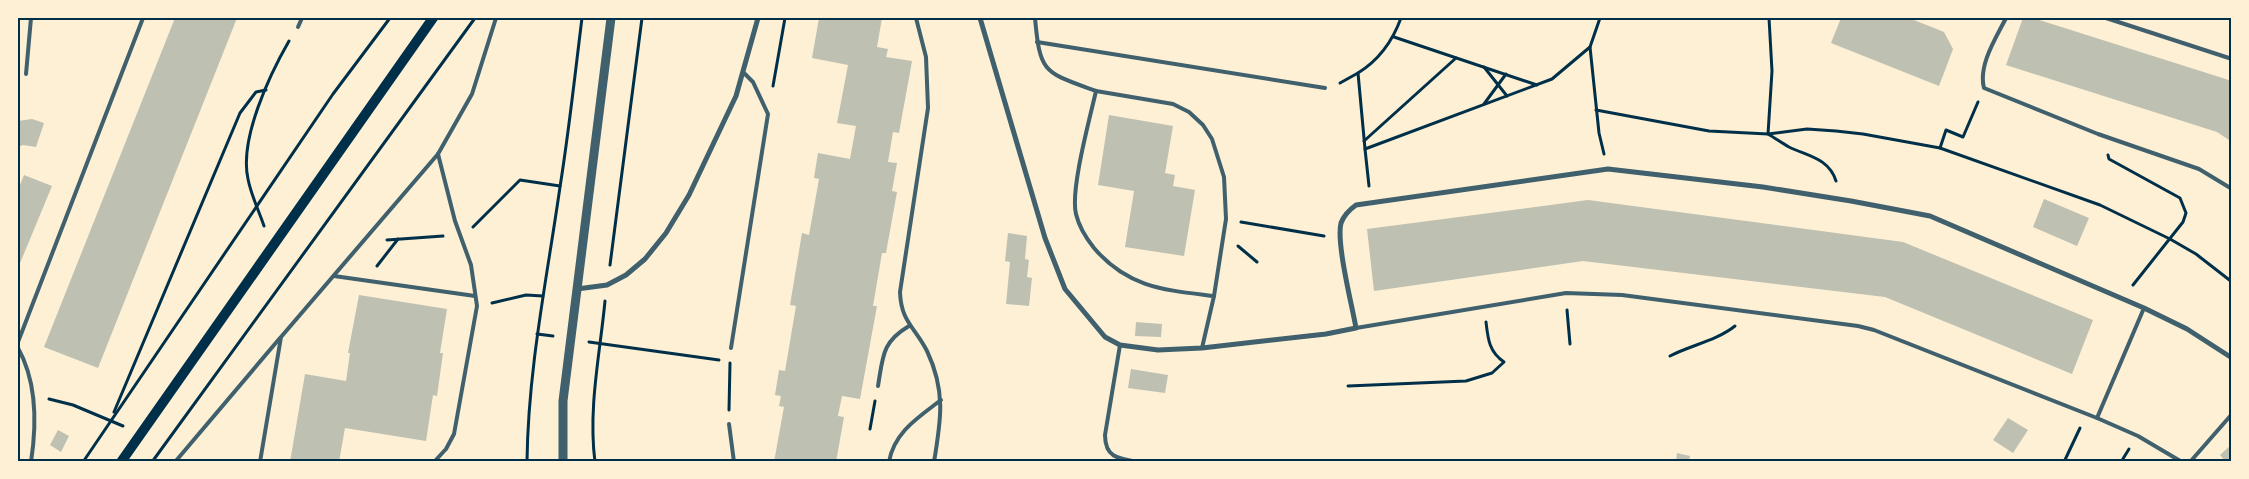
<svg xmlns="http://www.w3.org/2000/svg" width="2249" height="479" viewBox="0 0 2249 479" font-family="'PT Sans',sans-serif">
  <rect width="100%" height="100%" fill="#fdf0d5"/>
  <g fill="#bec0b2">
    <path d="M175,18H237L98,368L44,347Z"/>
    <path d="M819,18H882L877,47L888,49L886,57L912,61L899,133L893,132L888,162L897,163L892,191L897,192L886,253H882L873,306H877L860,399L842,396L838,416L844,417L836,462H774L784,407L779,406L781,396L775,395L779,370L785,371L796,306L790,305L802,233L809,235L819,179L814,178L818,153L850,159L856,126L837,123L848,65L812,58Z"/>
    <path d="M1841,18H1909L1944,32L1953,49L1939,86L1831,43Z"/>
    <path d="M2023,18H2033L2232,81V142L2217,132L2006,65Z"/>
    <path d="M1109,115L1173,126L1165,173L1175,175L1173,186L1195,190L1184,256L1125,247L1134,191L1098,185Z"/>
    <path d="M32,119L44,123L36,147L23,145L18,147V121Z"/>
    <path d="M24,175L52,186L18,268V190Z"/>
    <path d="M2044,199L2089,218L2077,246L2033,227Z"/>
    <path d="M1588,200L1903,242L2093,320L2072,374L1885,297L1583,261L1374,291L1367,229Z"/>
    <path d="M1008,233L1027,236L1025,259L1029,260L1027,277L1032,278L1029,306L1006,304L1010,262L1005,261Z"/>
    <path d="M359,295L447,309L440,353H443L437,396L433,395L426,441L345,428L339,462H290L305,374L346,381L350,353H348Z"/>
    <path d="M1136,322L1162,324L1161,337L1135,336Z"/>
    <path d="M1131,369L1168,375L1165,393L1128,388Z"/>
    <path d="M2008,418L2028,430L2013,453L1993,440Z"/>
    <path d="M58,430L69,436L61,452L50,445Z"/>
    <path d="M2232,444V462H2226L2220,455Z"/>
    <path d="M1677,453L1690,456L1689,462H1676Z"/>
  </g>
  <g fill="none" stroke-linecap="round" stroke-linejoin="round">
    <g stroke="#003049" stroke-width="3">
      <path d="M1401,18C1393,40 1379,60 1358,73L1365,149L1552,79L1590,47"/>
      <path d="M1600,18L1590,47L1599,133L1604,154"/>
      <path d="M1769,18L1772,71L1768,134C1775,138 1782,143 1789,147C1807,156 1829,158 1836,181"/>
      <path d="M1394,37L1537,85"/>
      <path d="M1484,67L1507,96"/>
      <path d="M1340,83L1358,73"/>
      <path d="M773,86L785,18"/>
      <path d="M1484,104L1506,74"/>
      <path d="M1596,110L1709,131L1768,134L1807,129L1836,131L1863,134L1940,148L2100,205L2170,239L2196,254L2232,282"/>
      <path d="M1364,141L1456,58"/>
      <path d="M1940,148L1946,130L1963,137L1978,102"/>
      <path d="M1365,149L1369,186"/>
      <path d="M2108,155L2109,159L2180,198L2186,213L2183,222L2133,285"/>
      <path d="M1241,222L1324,236"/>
      <path d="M264,226C259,211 251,195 248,179C239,139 270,74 289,41"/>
      <path d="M473,227L520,180L560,186"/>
      <path d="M387,240L443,236"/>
      <path d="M1238,246L1257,262"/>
      <path d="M610,265L642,18"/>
      <path d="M377,266L398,239"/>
      <path d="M492,303L526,295L543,296"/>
      <path d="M1567,310L1570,344"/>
      <path d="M537,334L553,336"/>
      <path d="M589,342L719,360"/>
      <path d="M1670,356C1691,345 1716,341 1735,326"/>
      <path d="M1348,386L1466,381L1492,373L1504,362C1489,352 1488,339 1486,322"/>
      <path d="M49,399L73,405L123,426"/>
      <path d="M729,410L730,363"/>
      <path d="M114,412L240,113L256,92L266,90"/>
      <path d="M870,429L875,401"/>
      <path d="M83,462L333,94L390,18"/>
      <path d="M152,462L475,18"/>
      <path d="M527,462C528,369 547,278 560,187C569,131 575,74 582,18"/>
      <path d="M595,462C588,408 600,354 605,301"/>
      <path d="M2064,462L2080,428"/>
      <path d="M2121,462L2129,449"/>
    </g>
    <g stroke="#3f606c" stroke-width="4">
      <path d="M916,18L926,57L928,108L900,292C901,322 915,327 927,351C946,391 941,420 934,462"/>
      <path d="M1035,18C1040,74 1044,72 1096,91C1090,118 1070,190 1076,214C1079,227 1086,238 1094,248C1128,288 1165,290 1214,296L1202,348"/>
      <path d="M2006,18C1996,38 1978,65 1984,88L2098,134L2199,169L2232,189"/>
      <path d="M2106,18L2232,59"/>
      <path d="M298,27L302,18"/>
      <path d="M1037,42L1325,88"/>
      <path d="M26,74L31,18"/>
      <path d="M1096,91L1173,104L1189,112L1203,125L1212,139L1224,177L1226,219L1214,296"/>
      <path d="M334,276L475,296"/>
      <path d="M1356,328L1566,293L1622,295L1858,326L1874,330L2097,418L2138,436L2182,462"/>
      <path d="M18,342L143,18"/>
      <path d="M1120,345L1105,435C1105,458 1119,459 1139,462"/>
      <path d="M18,348C37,382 37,423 31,462"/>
      <path d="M731,348L768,114L753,82L744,73"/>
      <path d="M878,386C883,356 882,342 909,326"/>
      <path d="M2097,418L2144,308"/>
      <path d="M729,424L734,462"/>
      <path d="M175,462L280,338"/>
      <path d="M260,462L281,337L438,154L472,94L496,18"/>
      <path d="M434,462L446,449L454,434L477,306L471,265L455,221L438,154"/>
      <path d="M889,462C894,432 919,417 941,400"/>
      <path d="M2190,462L2232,414"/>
    </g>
    <g stroke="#3f606c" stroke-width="5">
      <path d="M980,18L1045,238L1065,289L1105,337L1120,345L1158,350L1202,348L1326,334L1356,328C1352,305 1336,243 1341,223C1344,215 1349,210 1356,205L1608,169L1763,187L1851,201L1930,216L2144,308L2187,329L2232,358"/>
      <path d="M577,289L607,285L626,275L645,259L666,233L689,195L736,96L758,18"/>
    </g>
    <path stroke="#3f606c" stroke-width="9" d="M563,462V401L611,18"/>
    <path stroke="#003049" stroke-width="10" d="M121,462L433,18"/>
  </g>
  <rect width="2249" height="479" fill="none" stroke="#fdf0d5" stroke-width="38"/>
  <rect x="19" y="19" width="2211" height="441" fill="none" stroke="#003049" stroke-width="2"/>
</svg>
